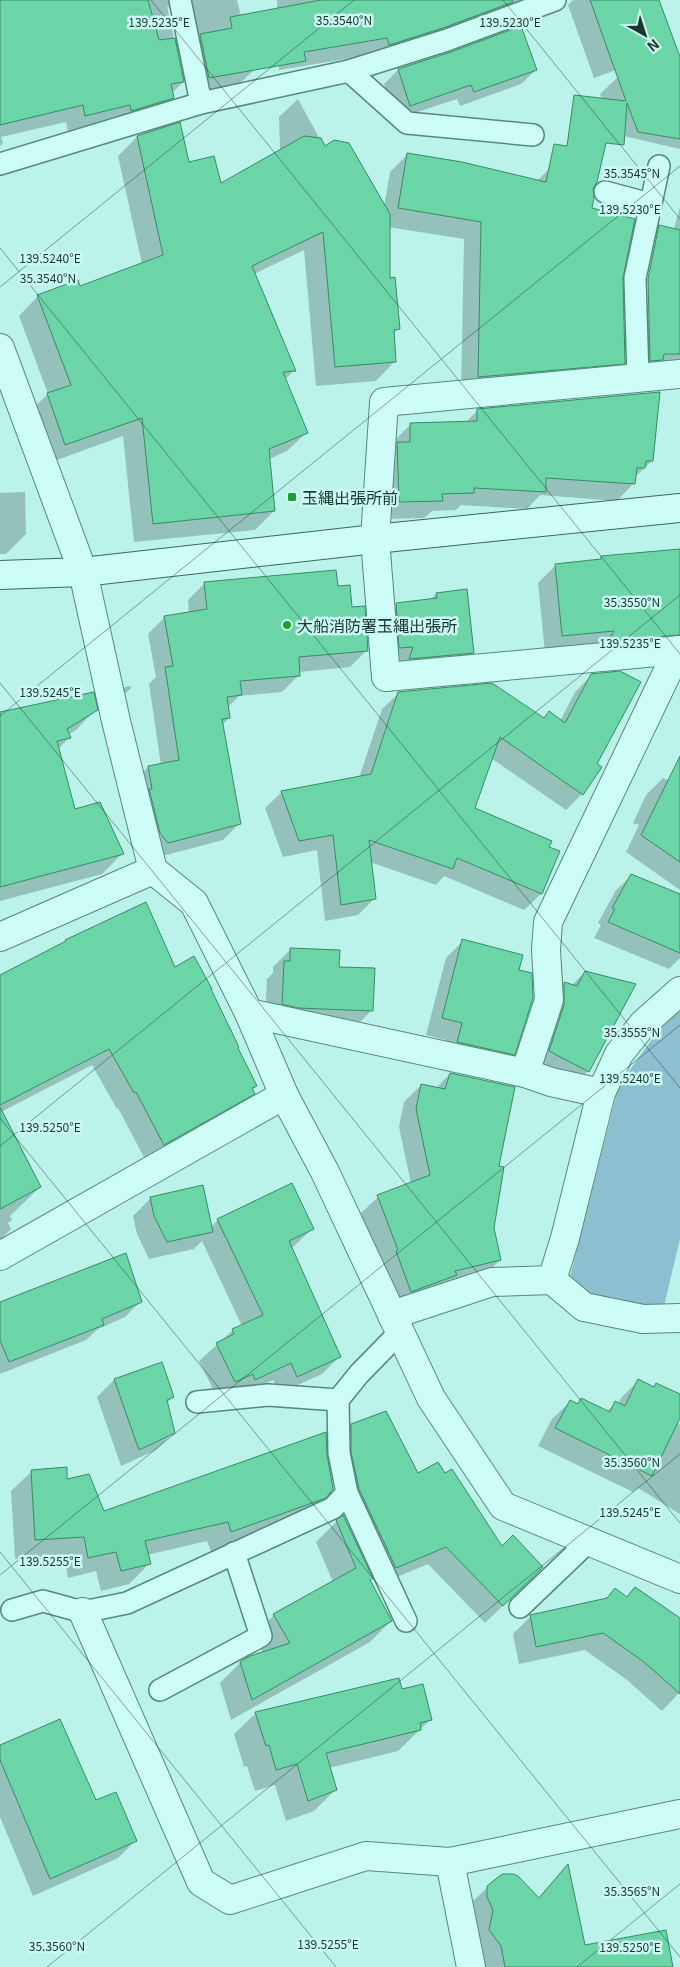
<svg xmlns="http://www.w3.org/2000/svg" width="680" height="1967" viewBox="0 0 680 1967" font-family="Georgia,'Noto Sans JP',serif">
  <rect width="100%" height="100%" fill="#bbf2ea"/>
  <path fill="#8ebfd1" d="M680,1011V1239L664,1306L605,1304L569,1281L619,1085L665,1021Z"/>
  <g fill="#0003">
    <path d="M0,0H237L254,70L236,87L192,95L172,9L167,6L183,82L172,93L173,98L155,115L112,122L68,132L66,122L1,137L3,143L0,146Z"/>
    <path d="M277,0H532L370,55L279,70Z"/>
    <path d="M573,0H658L654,56L594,78L568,5Z"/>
    <path d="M452,53L536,70L521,84L460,106L457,99L396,119L384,84L398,70Z"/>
    <path d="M618,77L680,92V149L615,134L600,94Z"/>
    <path d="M298,99L324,147L384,207L390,172L408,154L537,181L550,168L592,189L590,208L621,275L618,364L600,381L461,394L464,239L388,227L389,279L398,329L393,334L395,361L376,381L316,386L304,250L254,274L294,370L285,380L307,432L287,451L269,459L274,511L255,530L134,542L123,436L46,464L28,413L48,394L19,316L38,296L79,287L142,264L118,156L137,137L188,164L220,185L281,179L279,117Z"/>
    <path d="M680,207V372L634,370Z"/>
    <path d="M478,410L652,461L634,478V483L617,501L540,495L527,509L461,505L456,510L432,511L424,518L382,519L393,442L410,425L465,423Z"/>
    <path d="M25,492L26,534L6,554H0V493Z"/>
    <path d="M680,550V636L657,635L650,642L545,653L538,583L555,566L598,561L602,557Z"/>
    <path d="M205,583L337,587L351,609L367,650L350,667L299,672V675L282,692L239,696L227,708L229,718L222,725L239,824L223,840L151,859L132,784L148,767L161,765L149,684L156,677L148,634L165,617L189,613L188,600Z"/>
    <path d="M436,594L472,653L455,670L393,676L379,621L396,604L430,600Z"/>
    <path d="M592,675L596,764L582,794L566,810L491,758L473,809L558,852L541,894L524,910L444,876L436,885L370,862L374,899L358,915L325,921L317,850L283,857L265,808L282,792L359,778L382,709L399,693L543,719L549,713L560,721L575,692Z"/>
    <path d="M130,686L131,688L122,697L116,696L125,687Z"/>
    <path d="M96,709L76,730L68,735L69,738L58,749L74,810L122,854L102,874L0,901V713Z"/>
    <path d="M680,758V890L626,852L639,825L633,823L646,795L663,778L670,781Z"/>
    <path d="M632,875L680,895V958L669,969L594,938L601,925L598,923L616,890Z"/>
    <path d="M463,941L517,971L513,1054L496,1071L441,1059L446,1040L426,1035L446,958Z"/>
    <path d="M291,949L338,968L372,1010L354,1028L265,1021L267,979L273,973V967Z"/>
    <path d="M175,968L236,1048L256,1086L252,1090L253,1093L236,1110L146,1161L118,1108L117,1109L92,1065L1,1112L40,1187L10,1216L12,1220L8,1223L11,1229L0,1240V977Z"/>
    <path d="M585,972L588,1071L570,1089L532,1068L547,1001L564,984L571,986Z"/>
    <path d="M450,1074L497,1167L493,1228L500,1260L482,1278L393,1309L381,1268L360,1214L378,1197L411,1184L399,1127L404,1102L421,1085L436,1088Z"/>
    <path d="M151,1198L211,1227L218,1220L312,1229L291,1249L340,1356L322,1374L280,1393L273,1380L238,1396L218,1399L199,1361L233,1330L242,1326L202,1241L194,1249L149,1259L137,1234L133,1216Z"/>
    <path d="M141,1301L125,1317L98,1329L86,1340L0,1374V1304Z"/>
    <path d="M114,1380L173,1397L167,1403L173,1433L156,1450L121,1466L97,1397Z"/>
    <path d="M638,1381L653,1388L656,1384L680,1396V1415L676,1423L680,1425V1514L638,1488L633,1492L538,1446L552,1419L570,1402L576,1405L581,1400L606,1412L616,1403L618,1404L621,1398Z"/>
    <path d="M352,1425L524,1585L485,1623L428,1564L378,1585L334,1442Z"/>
    <path d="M325,1455V1497L304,1518L211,1551L207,1541L147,1555L149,1564L129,1584L101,1591L96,1571L68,1578L64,1556L15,1559L11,1491L32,1471L66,1480L103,1513Z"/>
    <path d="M337,1521L391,1621L370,1642L231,1720L220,1683L240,1663L263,1653L254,1636L274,1615L333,1582L316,1542Z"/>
    <path d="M635,1588L680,1620V1692L662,1711L627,1680L585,1650L519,1664L513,1634L530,1617L605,1600L615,1589L626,1597Z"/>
    <path d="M401,1691L431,1719L398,1751L329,1768L336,1789L314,1811L286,1821L275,1785L255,1791L247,1766L244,1767L234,1734L256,1713Z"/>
    <path d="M0,1746L95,1802L135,1841L118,1858L33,1896L0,1817Z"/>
    <path d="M567,1866L584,1946L671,1967H484L470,1904L494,1881L538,1898Z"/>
  </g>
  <g fill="#6cd5a8" stroke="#368c66">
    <path d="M0,0H148L159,40L175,38L184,82L171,84L174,98L131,111L130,105L85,116L83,105L0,125Z"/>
    <path d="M321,0H512L513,2L443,28L389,45L387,38L304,52L306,61L209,78L200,34L232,28L230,17Z"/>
    <path d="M590,0H659L680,57V139L638,132L627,103L624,145L606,143L597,182L593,189L594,197L592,208L635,219L623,278L625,364L478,377L481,222L398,208L407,153L462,162L546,182L554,144L567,146L574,95L626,101Z"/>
    <path d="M521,26L537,70L474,92L471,85L410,106L398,69L451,52Z"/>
    <path d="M180,122L189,162L214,156L221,183L304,136L321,138L325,146L334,140L349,143L390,214V278L395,277L400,329L394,330L396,362L335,367L323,232L252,266L296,371L283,372L308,433L269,449L275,511L153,524L142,418L65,445L47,393L71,385L37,295L78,280L80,286L163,255L137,136Z"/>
    <path d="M659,225L680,230V354H664L663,360L650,361L648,279Z"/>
    <path d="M660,392L653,461H646L645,468H637L635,484L546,478V492L474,488V493L442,494L443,501L399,502L397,442H410V423L477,421V409Z"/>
    <path d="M680,549V635L608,641L614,631L562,636L555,564L601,559V556Z"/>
    <path d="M336,570L338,586L350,585L352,607L365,606L368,651L299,657L300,676L240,681L242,695L227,697L230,718L222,719L241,824L168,843L160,833L149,789H152L148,766L179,760L165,667L173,666L164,616L207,609L204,582Z"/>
    <path d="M467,589L474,653L409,659L413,647L399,648L396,603L437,598L436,593Z"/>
    <path d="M620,671L641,682L597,764L602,767L583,795L500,737L475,808L552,841L549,847L560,851L542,894L457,858L453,869L369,840L376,899L341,905L333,835L299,841L281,791L371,774L398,692L492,683L544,718L549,711L565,723L591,674Z"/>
    <path d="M94,692L98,710L67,729L71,738L57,741L75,809L100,802L124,854L0,887V712Z"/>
    <path d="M680,756V862L641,835Z"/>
    <path d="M631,874L680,894V953L608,922L615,909L612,908Z"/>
    <path d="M146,902L175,967L194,956L212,989H211L239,1047L238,1048L257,1086L252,1088L255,1094L164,1145L136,1092L134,1093L109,1049L0,1105V975L66,941L65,940Z"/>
    <path d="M462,939L523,955L519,970L532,973L533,998L515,1055L457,1042L462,1023L442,1018Z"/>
    <path d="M290,948L340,950L339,967L375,968L373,1011L298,1008L282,1004L284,961H290Z"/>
    <path d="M585,971L636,984L589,1072L549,1051L564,1005V982L577,986Z"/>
    <path d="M450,1073L515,1087L499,1166L504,1167L494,1228L501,1260L455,1271L457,1275L411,1292L396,1251L398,1250L377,1195L430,1175L416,1109L421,1084L445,1089Z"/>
    <path d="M0,1107L41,1187L0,1209Z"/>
    <path d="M292,1183L314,1229L289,1241L341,1357L297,1377L291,1363L255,1380L253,1374L235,1382L216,1343L234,1334L232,1329L263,1315L217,1219Z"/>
    <path d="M203,1185L213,1232L167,1242L154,1216L150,1197Z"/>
    <path d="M126,1253L142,1302L102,1319L104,1325L9,1362L0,1340V1302Z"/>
    <path d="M162,1362L174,1397L167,1400L175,1433L139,1450L114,1379Z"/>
    <path d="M638,1379L654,1387L656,1383L680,1394V1418L652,1476L555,1428L570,1400L578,1404L581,1398L610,1412L615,1401L625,1406Z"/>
    <path d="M386,1411L418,1473L438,1462L445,1473L452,1469L502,1546L513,1535L543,1567L503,1606L446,1547L396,1568L359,1489L351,1452V1424Z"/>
    <path d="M326,1432L327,1455L333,1489L326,1498L231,1532L228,1522L145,1541L151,1564L121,1571L116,1552L88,1558L84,1537L35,1540L31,1470L67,1467V1479L89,1474L104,1511Z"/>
    <path d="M343,1515L373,1578L370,1580L392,1621L252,1700L240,1662L250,1656L290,1643L273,1614L356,1568L336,1520Z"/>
    <path d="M635,1587L680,1618V1694L644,1662L603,1633L536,1647L530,1615L607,1598L615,1588L627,1597Z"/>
    <path d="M399,1678L402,1689L423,1684L432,1720L420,1723L421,1730L326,1753L337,1790L308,1801L297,1764L276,1770L269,1745L266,1746L255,1712Z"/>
    <path d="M60,1719L96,1800L116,1792L137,1841L50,1879L0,1760V1745Z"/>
    <path d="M568,1864L585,1945L666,1930L673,1967H505L501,1946L489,1930L493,1910L487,1897V1886L502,1874H513L518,1876L539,1898Z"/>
  </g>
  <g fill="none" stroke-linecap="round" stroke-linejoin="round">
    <g stroke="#538b79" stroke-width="24">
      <g id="lane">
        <path d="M180,0L201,103"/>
        <path d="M349,71L407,123L533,135"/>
        <path d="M0,164L201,103L349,71L447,40L555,0"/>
        <path d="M605,192L650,204"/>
        <path d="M638,378L635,278L659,166"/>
        <path d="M197,1402L268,1395L338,1400"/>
        <path d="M347,1493L406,1621"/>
        <path d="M520,1607L589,1541"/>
        <path d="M12,1610L43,1601L83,1612L127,1603L333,1508L347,1493L339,1453L338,1400L359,1374L400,1332"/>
        <path d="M160,1690L261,1636L234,1553"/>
      </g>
    </g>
    <g stroke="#538b79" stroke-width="30">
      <g id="street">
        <path d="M0,348L83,572L116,721L153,870L194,903L249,1013L284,1095L325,1172L431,1398L503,1506L680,1579"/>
        <path d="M680,374L384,402L375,539L386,677L680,650"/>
        <path d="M0,937L153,870"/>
        <path d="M249,1013L525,1073L551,1082L601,1093L619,1054L643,1024L680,991"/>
        <path d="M525,1073L549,1000L546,950L548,922L678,650"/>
        <path d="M601,1093L565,1238L552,1280L584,1307L643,1319L680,1318"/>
        <path d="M0,1256L284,1095"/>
        <path d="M392,1315L492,1282L552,1280"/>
        <path d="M83,1612L201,1882L230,1900L366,1856L450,1862L680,1814"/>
        <path d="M450,1862L471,1967"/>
      </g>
    </g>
    <g stroke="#366c5a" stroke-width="30">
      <path id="secondary" d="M0,575L83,572L375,539L680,508"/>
    </g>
    <use href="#lane" stroke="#cefcf6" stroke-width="21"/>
    <use href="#street" stroke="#cefcf6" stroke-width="28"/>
    <use href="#secondary" stroke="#cefcf6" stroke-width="28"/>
  </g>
  <path fill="none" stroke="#1a382d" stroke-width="1" stroke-opacity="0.45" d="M151,0L680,654M503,0L680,219M0,248L680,1088M0,287L354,0M0,683L680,1523M0,716L680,166M0,1118L680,1957M0,1146L680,595M0,1552L336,1967M0,1575L680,1025M47,1967L680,1454M577,1967L680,1884"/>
  <g fill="#1da030" stroke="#cbf9f3" stroke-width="2">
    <rect x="287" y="492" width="10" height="10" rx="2.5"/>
    <circle cx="287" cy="625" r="5"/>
  </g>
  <g text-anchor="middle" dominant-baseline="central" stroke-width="5" stroke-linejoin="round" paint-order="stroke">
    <g font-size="16" fill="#1a382d" stroke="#cbf9f3" text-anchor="start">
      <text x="302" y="497">玉縄出張所前</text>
      <text x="297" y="625">大船消防署玉縄出張所</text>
    </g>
  </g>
  <g font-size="12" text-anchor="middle" fill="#1a382d" stroke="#cbf9f3" stroke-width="5" stroke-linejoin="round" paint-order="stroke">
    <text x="344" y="25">35.3540°N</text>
    <text x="159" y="27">139.5235°E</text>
    <text x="510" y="27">139.5230°E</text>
    <text x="632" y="178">35.3545°N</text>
    <text x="630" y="214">139.5230°E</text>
    <text x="50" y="263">139.5240°E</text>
    <text x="48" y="283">35.3540°N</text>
    <text x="632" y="607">35.3550°N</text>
    <text x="630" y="648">139.5235°E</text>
    <text x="50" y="697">139.5245°E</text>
    <text x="632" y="1037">35.3555°N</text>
    <text x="630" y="1083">139.5240°E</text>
    <text x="50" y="1132">139.5250°E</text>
    <text x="632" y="1467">35.3560°N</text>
    <text x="630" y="1517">139.5245°E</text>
    <text x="50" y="1566">139.5255°E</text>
    <text x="632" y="1896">35.3565°N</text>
    <text x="328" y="1949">139.5255°E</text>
    <text x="57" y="1951">35.3560°N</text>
    <text x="630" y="1952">139.5250°E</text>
  </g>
  <g transform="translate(645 35) rotate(141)" stroke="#cbf9f3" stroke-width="4" paint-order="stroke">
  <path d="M0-4L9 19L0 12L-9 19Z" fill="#1a382d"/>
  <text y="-8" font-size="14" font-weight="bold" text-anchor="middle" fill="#1a382d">N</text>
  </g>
</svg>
